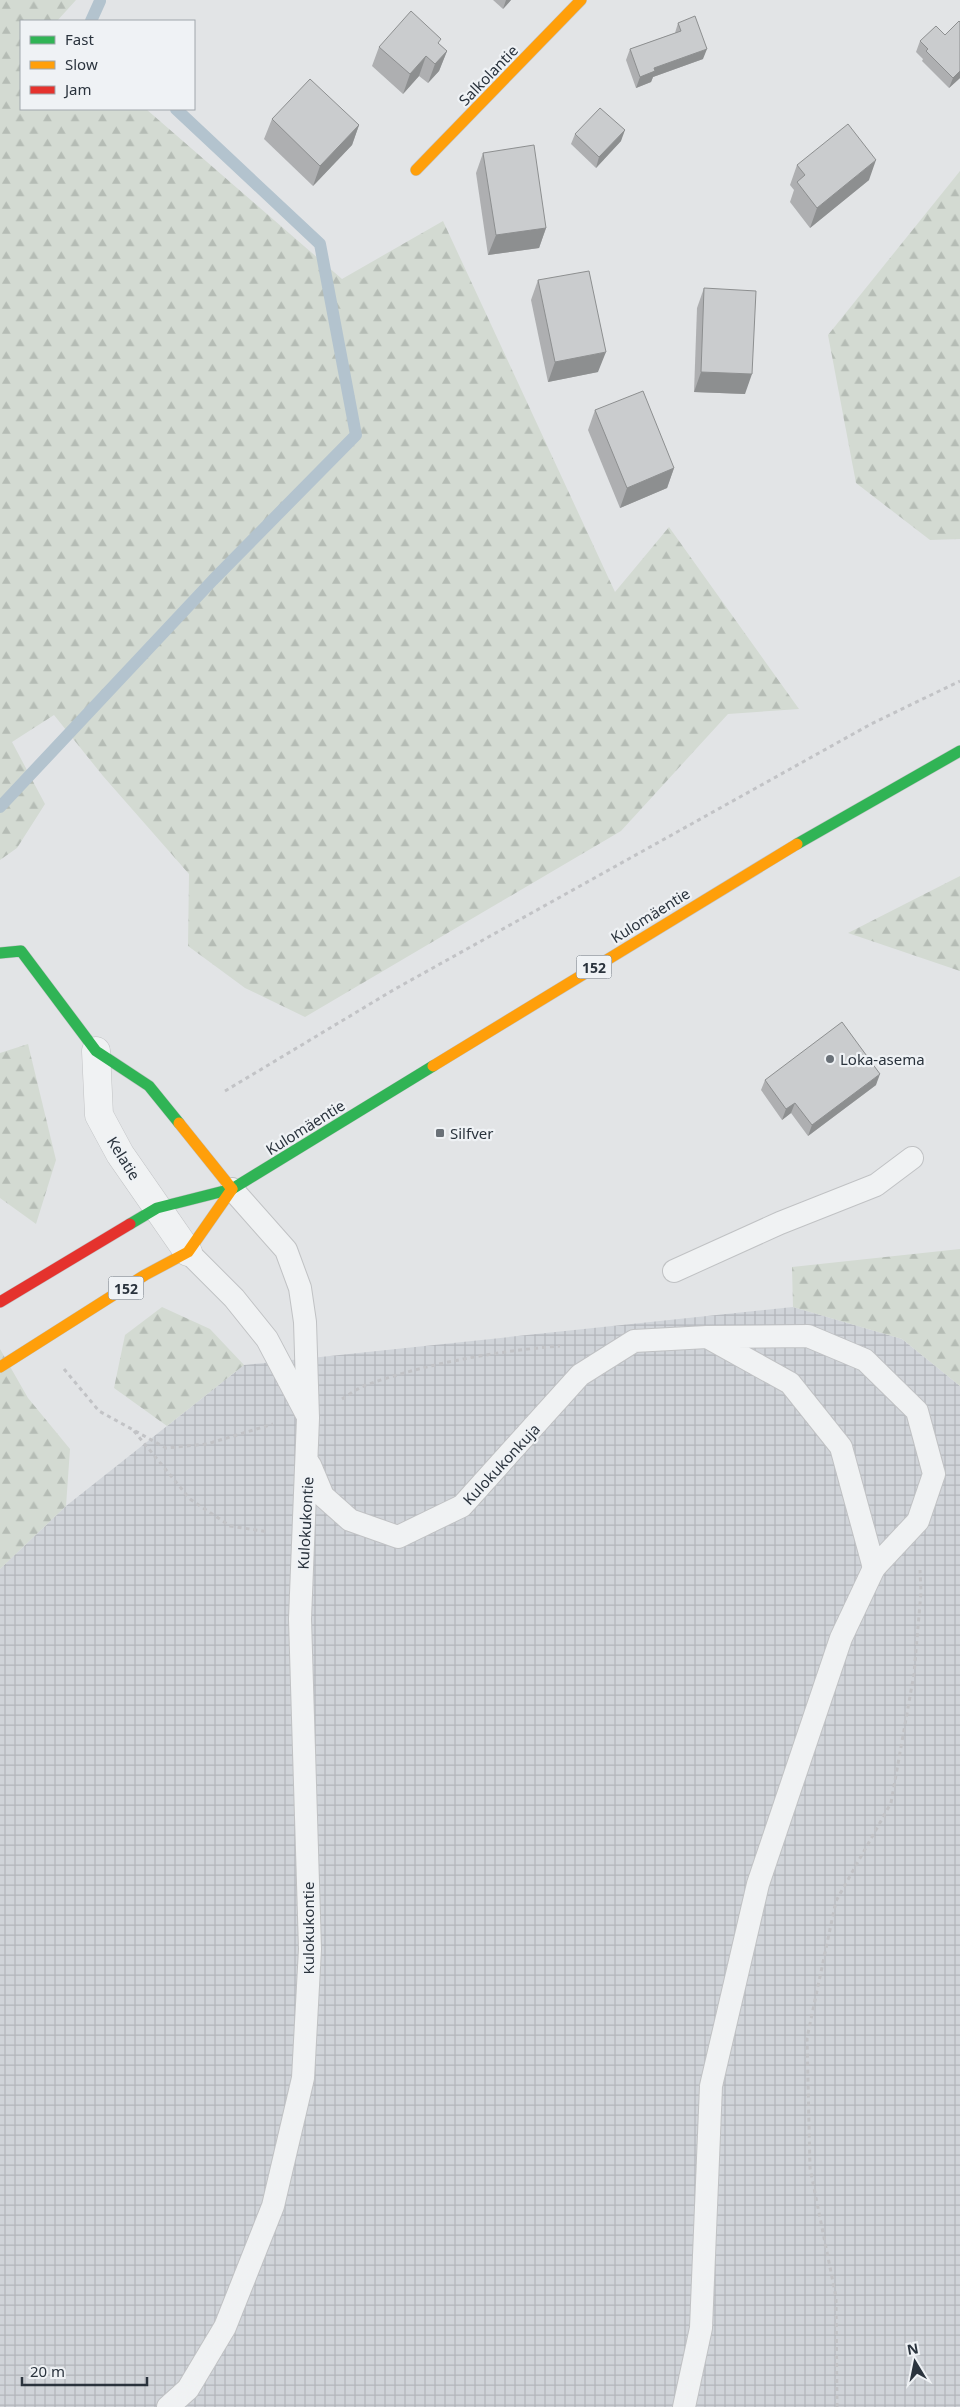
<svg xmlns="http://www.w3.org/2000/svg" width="960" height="2407" viewBox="0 0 960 2407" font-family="'Noto Sans',sans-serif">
  <defs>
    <pattern id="industrial-grid" width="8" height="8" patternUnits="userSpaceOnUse" patternTransform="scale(1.25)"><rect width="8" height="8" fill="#d0d4d9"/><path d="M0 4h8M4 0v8" fill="none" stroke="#b3b6bb"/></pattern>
    <pattern id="forest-firs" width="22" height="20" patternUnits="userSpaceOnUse" patternTransform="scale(1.25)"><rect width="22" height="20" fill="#d3dad2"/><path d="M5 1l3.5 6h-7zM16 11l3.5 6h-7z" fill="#b5bcb5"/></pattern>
  </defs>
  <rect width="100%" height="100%" fill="#e2e4e6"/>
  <path fill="url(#industrial-grid)" d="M793,1307L902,1339L960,1386V2407H0V1569L66,1506L244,1365Z"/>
  <g fill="url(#forest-firs)">
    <path d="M0,0H76L57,21H21V109H146L342,279L443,221L615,592L669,527L799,709L728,714L621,831L305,1017L245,988L188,946L189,874L103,776L54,715L12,742L45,804L17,848L0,860Z"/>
    <path d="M960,171V539L930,540L856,483L828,335Z"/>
    <path d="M960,876V971L848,933Z"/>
    <path d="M28,1044L56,1160L36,1224L0,1198V1053Z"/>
    <path d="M960,1249V1386L902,1339L793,1307L792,1267Z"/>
    <path d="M162,1307L210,1329L244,1365L167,1426L114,1388L125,1335Z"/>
    <path d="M0,1349L28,1398L70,1449L66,1506L0,1569Z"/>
  </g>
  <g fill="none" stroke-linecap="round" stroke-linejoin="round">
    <g stroke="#b3c3ce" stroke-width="12">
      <path d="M91,21L100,1"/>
      <path d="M0,807L213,580L356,435L320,244L176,109"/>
    </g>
    <g stroke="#c0c2c4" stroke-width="24">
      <g id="lane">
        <path d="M188,1252L234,1298L267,1339L306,1413"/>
        <path d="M674,1271L780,1223L876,1185L912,1158"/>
        <path d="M310,1465L323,1496L350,1520L398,1537L462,1506L580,1375L634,1341L707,1337L808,1336L865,1360L917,1411L934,1474L918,1521L874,1568L841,1447L790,1383L707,1337"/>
        <path d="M168,2407L188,2389L225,2327L273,2206L303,2078L310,1949L300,1619L308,1418L305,1322L300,1288L286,1250L232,1189"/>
        <path d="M684,2407L701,2328L711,2086L758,1884L841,1638L874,1568"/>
      </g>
    </g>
    <g stroke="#c0c2c4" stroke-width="29">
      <path id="street" d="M96,1051L99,1115L120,1154L188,1252"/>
    </g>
    <g stroke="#c0c2c4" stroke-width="12">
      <g id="fast">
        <path d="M797,844L960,751"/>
        <path d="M0,953L21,951L96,1051L149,1086L179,1123"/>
        <path d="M130,1224L157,1208L232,1189L433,1066"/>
      </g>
    </g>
    <g stroke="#c0c2c4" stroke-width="12">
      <g id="slow">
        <path d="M416,170L581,0"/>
        <path d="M433,1066L797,844"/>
        <path d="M179,1123L232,1189"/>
        <path d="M0,1367L145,1275L188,1252L232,1189"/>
      </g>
    </g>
    <g stroke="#c0c2c4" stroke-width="12">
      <path id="jam" d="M0,1302L130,1224"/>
    </g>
    <g stroke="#c2c3c6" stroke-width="3" stroke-dasharray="4 4" stroke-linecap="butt">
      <path d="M225,1091L395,989L871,724L960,681"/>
      <path d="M64,1369L99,1411L166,1448L207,1444L273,1424"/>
      <path d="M342,1399C350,1394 359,1387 369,1384C429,1363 497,1351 560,1346"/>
      <path d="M134,1431L190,1499L230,1526L269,1532"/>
      <path d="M837,2407L836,2297L810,2168L807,2038L836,1901L891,1803L914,1674L921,1592L920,1570"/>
    </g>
    <use href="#lane" stroke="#f0f2f3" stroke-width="22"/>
    <use href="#street" stroke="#f0f2f3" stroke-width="28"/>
    <use href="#fast" stroke="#30b455" stroke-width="11"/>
    <use href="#slow" stroke="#ff9f0a" stroke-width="11"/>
    <use href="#jam" stroke="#e5322d" stroke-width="11"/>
  </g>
  <g fill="#aeafb1">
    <path d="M493,0H511L503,9Z"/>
    <path d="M960,22V78L949,88L922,61L923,59L916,52L920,41L945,35Z"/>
    <path d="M678,23L703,59L653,77L651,82L636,88L626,60L630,49L675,33Z"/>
    <path d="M439,45L447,51L439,71L428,83L419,76L403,94L372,66L379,47Z"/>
    <path d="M272,119L359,125L352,145L313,186L264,139Z"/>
    <path d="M575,134L621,141L596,168L571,144Z"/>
    <path d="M483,153L546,228L539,248L488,255L476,173Z"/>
    <path d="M797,165L869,180L810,228L790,202L794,190L790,185Z"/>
    <path d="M538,280L598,372L548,382L531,300Z"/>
    <path d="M704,288L745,394L694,392L697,308Z"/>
    <path d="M595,410L674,468L667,488L620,508L588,430Z"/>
    <path d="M765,1080L876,1085L808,1136L791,1113L782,1120L761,1090Z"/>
  </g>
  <g fill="#8d8f90">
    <path d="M506,0H511L503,9Z"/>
    <path d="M707,49L703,59L653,77L651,82L636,88L640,77L654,68Z"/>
    <path d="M447,51L439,71L428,83L435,64Z"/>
    <path d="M426,56L419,76L403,94L410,74Z"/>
    <path d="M960,71V78L949,88L953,78Z"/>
    <path d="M359,125L352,145L313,186L320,166Z"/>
    <path d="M625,130L621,141L596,168L599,157Z"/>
    <path d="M876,160L869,180L810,228L817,208Z"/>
    <path d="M546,228L539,248L488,255L496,235Z"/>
    <path d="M606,352L598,372L548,382L555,362Z"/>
    <path d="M701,372L752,374L745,394L694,392Z"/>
    <path d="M674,468L667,488L620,508L627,488Z"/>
    <path d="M880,1074L876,1085L808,1136L812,1125Z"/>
    <path d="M795,1103L791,1113L782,1120L786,1109Z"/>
  </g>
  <g fill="#caccce" stroke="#8d8f90">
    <path d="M411,11L441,39L438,43L447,51L435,64L426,56L410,74L379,47Z"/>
    <path d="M695,16L707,49L654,68L655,71L640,77L630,49L681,31L678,23Z"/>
    <path d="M959,21L960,22V71L953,78L926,51L928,49L920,41L936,26L945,35Z"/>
    <path d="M310,79L359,125L320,166L272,119Z"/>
    <path d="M600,108L625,130L599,157L575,134Z"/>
    <path d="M848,124L876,160L817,208L797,182L805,175L797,165Z"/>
    <path d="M534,145L546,228L496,235L483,153Z"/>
    <path d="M589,271L606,352L555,362L538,280Z"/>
    <path d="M704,288L756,291L752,374L701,372Z"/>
    <path d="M643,391L674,468L627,488L595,410Z"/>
    <path d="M842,1022L880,1074L812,1125L795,1103L786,1109L765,1080Z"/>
  </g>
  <g fill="#6a7178" stroke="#eff2f5" stroke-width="2">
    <circle cx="830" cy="1059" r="5"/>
    <rect x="435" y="1128" width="10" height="10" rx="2.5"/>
  </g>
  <g text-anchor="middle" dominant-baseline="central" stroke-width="4.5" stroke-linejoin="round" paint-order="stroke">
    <g fill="#eff2f5" stroke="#656c74" stroke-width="1">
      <rect x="576.5" y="955.5" width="35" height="23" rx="4"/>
      <rect x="108.5" y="1276.5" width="35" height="23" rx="4"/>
    </g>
    <g font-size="14" font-weight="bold" fill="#2a333d">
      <text x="594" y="967">152</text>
      <text x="126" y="1288">152</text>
    </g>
    <g font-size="15" fill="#2a333d" stroke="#eff2f5">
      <text transform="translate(488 75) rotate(-46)">Salkolantie</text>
      <text transform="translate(650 915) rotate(-32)">Kulomäentie</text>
      <text transform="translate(305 1127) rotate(-32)">Kulomäentie</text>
      <text transform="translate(124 1158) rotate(58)">Kelatie</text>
      <text transform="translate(501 1464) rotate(-47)">Kulokukonkuja</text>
      <text transform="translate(305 1523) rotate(-87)">Kulokukontie</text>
      <text transform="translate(308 1928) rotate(-90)">Kulokukontie</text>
    </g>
    <g font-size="15" fill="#2a333d" stroke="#eff2f5" text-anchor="start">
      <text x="840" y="1059">Loka-asema</text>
      <text x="450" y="1133">Silfver</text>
    </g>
  </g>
  <rect x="20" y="20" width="175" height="90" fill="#eff2f5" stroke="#a0a6ab"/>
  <rect x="30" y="36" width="25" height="8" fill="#30b455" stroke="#a0a6ab"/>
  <text x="65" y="45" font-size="15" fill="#2a333d">Fast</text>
  <rect x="30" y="61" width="25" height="8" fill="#ff9f0a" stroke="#a0a6ab"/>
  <text x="65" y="70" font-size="15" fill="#2a333d">Slow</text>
  <rect x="30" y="86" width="25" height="8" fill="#e5322d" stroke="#a0a6ab"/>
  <text x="65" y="95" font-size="15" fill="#2a333d">Jam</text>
  <g transform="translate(915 2362) rotate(350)" stroke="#eff2f5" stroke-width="4" paint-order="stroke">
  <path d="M0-4L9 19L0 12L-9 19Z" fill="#2a333d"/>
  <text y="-8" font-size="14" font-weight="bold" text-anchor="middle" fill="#2a333d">N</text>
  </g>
  <path d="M22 2377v8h125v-8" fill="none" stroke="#2a333d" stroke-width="2.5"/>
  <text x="30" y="2377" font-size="15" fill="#2a333d" stroke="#eff2f5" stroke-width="4" paint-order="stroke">20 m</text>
</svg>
